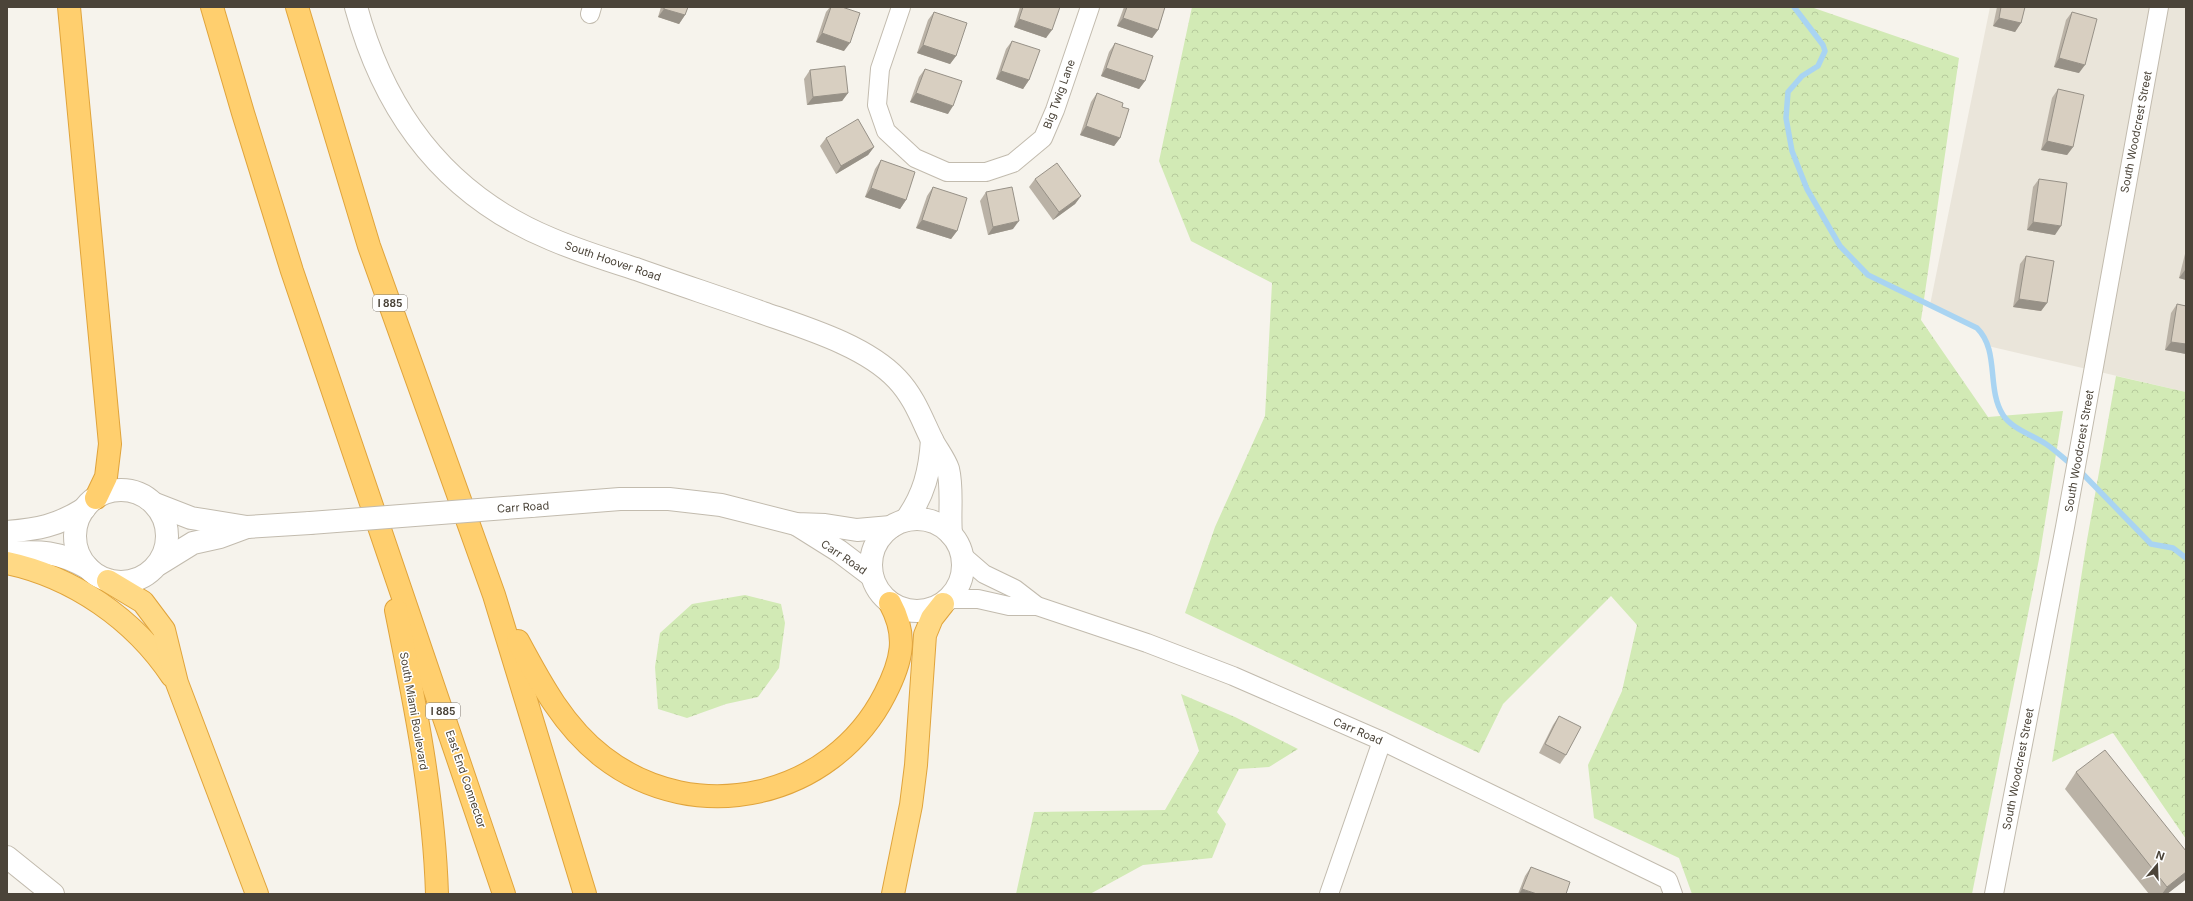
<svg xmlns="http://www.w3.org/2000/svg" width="2193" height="901" viewBox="0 0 2193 901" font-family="Inter,sans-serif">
  <defs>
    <pattern id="forest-crowns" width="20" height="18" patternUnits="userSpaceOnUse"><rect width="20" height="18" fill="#d2eab5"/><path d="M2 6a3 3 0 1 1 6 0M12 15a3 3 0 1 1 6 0" fill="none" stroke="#b6ca9c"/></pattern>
  </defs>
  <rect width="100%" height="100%" fill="#f6f3ec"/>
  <path fill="#eae5da" d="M1990,7H2186V392L1988,346L1977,328L1930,305Z"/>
  <g fill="url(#forest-crowns)">
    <path d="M1192,7H1811L1959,58L1921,320L1988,417L2063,411L2039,559L1972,894H1692L1679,858L1594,818L1588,765L1622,691L1637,625L1611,596L1503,704L1479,753L1185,613L1215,527L1265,416L1272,283L1191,241L1159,161Z"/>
    <path d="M2116,376L2186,392V839L2113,733L2052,762L2087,540Z"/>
    <path d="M745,595L781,604L785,623L779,668L758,697L726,704L687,718L658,709L655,667L660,633L692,604Z"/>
    <path d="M1181,694L1235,717L1298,749L1269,767L1239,769L1217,812L1226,824L1212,858L1143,865L1090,894H1016L1034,812L1165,810L1199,751Z"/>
  </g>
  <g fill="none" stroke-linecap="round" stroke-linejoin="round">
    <g stroke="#a9d4f2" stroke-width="5.5">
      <path d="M1794,7L1823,45L1825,51L1818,66L1802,76L1788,92L1786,118L1792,151L1807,189L1840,246L1868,275L1977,328C2000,351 1986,388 2003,415C2011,428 2032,435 2046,444C2055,450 2063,458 2072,465"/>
      <path d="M2079,470L2151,544L2173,548L2186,558"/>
    </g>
    <g stroke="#c2bbae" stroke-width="20">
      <g id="minor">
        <path d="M901,7L880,69L877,105L886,131L915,158L947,172H986L1013,163L1043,138L1055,110L1090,7"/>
        <path d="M590,14L592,7"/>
        <path d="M962,555L984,574L1015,589L1037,606L1147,643L1233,676L1382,741L1668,880L1673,894"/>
        <path d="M949,599H978L1009,606H1037"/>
        <path d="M1329,894L1382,741"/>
        <path d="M1994,894L2065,527L2159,7"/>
      </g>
    </g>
    <g stroke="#c2bbae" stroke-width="24">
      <g id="tertiary">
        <path d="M356,7C385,114 447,196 551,239C579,251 608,260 636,269C678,284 721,298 763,313C806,328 866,346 897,379C915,398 922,420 933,442C938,451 945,460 948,469C953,489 949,513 951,534"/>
        <circle cx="121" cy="536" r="46"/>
        <path d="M155,504L191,518L247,527L310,523"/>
        <path d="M531,506L620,499H669L721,505L796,524L825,525L857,530L891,527"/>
        <circle cx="917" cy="565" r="46"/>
        <path d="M906,520C924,495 930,471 932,440"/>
        <path d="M796,524L839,551L872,576"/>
        <path d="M7,532C38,529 57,526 84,509"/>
        <path d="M7,553C41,551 58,551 88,568"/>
        <path d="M159,564L193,543L220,537L247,527"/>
        <path d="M7,857L53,894"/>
      </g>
    </g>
    <g stroke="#e0a43c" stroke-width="24">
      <g id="trunk">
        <path d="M7,563C73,577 134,619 172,676"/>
        <path d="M108,581L143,602L164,630L177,683L257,894"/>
        <path d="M893,894L911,805L916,765L925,635L932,618L943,604"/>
      </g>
    </g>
    <g stroke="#e0a43c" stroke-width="24">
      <g id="motorway">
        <path d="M69,7L110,444L106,477L96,498"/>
        <path d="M212,7L243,113L292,271L504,894"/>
        <path d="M297,7L369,246L494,595L585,894"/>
        <path d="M396,610C415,704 434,798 437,894"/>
        <path d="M518,641C541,684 564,727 603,757C696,829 832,798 885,694C902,661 908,636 890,603"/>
      </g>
    </g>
    <use href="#minor" stroke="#fff" stroke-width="18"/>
    <use href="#tertiary" stroke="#fff" stroke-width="22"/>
    <use href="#trunk" stroke="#ffd985" stroke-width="22"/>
    <use href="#motorway" stroke="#ffcf6e" stroke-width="22"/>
    <g stroke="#c2bbae" stroke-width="24" stroke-linecap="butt">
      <path id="tertiary-bridge" d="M310,523L531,506"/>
    </g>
    <use href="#tertiary-bridge" stroke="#fff" stroke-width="22"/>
  </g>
  <g fill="#bab2a6">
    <path d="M661,7H688L685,15L679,24L658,17Z"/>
    <path d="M830,7H842L844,51L816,42L826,12Z"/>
    <path d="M1020,7H1060L1046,38L1014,27Z"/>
    <path d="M1124,7H1165L1158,30L1152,38L1117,26Z"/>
    <path d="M1997,7H2025L2021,23L2015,32L1993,26Z"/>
    <path d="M934,12L956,56L950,64L917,53L928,20Z"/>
    <path d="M2072,12L2079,73L2054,67L2066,20Z"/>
    <path d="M1012,41L1029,80L1023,89L996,79L1006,49Z"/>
    <path d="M1115,43L1145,81L1139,89L1101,76L1109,52Z"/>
    <path d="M925,69L948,114L910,102L919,77Z"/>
    <path d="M810,70L848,93L842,101L807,105L804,79Z"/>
    <path d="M2058,89L2073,147L2067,155L2041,150L2052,98Z"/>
    <path d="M1097,93L1120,138L1114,146L1080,135L1091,102Z"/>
    <path d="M826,138L874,147L868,155L836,174L820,146Z"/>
    <path d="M881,160L906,200L900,209L865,197L875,169Z"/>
    <path d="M1035,179L1081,196L1075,204L1053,220L1029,187Z"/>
    <path d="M2039,179L2055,235L2027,230L2033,187Z"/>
    <path d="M933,187L957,231L951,239L916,228L927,196Z"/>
    <path d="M986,192L1013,229L988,235L980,201Z"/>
    <path d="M2186,250V280L2179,278Z"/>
    <path d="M2026,256L2047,303L2041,311L2013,307L2020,264Z"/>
    <path d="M2177,304L2186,306V354L2165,350L2171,313Z"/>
    <path d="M1559,716L1566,755L1560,764L1539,753L1553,725Z"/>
    <path d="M2076,772L2186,851V878L2185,880L2167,894H2149L2065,789Z"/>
    <path d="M1531,867L1566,894H1518L1525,876Z"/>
  </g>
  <g fill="#979187">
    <path d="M664,9L685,15L679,24L658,17Z"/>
    <path d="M1123,18L1158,30L1152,38L1117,26Z"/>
    <path d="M1999,18L2021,23L2015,32L1993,26Z"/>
    <path d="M1019,19L1052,30L1046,38L1014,27Z"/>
    <path d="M822,33L850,43L844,51L816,42Z"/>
    <path d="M923,45L956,56L950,64L917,53Z"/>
    <path d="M2059,58L2085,65L2079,73L2054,67Z"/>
    <path d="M1106,68L1145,81L1139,89L1101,76Z"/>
    <path d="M1001,71L1029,80L1023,89L996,79Z"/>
    <path d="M848,93L842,101L807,105L813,97Z"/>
    <path d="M916,93L953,106L948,114L910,102Z"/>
    <path d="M1086,126L1120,138L1114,146L1080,135Z"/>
    <path d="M2047,141L2073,147L2067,155L2041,150Z"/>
    <path d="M874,147L868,155L836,174L841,166Z"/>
    <path d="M871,188L906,200L900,209L865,197Z"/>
    <path d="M1081,196L1075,204L1053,220L1059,212Z"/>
    <path d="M922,220L957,231L951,239L916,228Z"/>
    <path d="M1019,221L1013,229L988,235L993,227Z"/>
    <path d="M2033,222L2061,226L2055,235L2027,230Z"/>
    <path d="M2185,270H2186V280L2179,278Z"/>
    <path d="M2019,299L2047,303L2041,311L2013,307Z"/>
    <path d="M2171,342L2186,344V354L2165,350Z"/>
    <path d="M2186,872V878L2185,880L2167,894H2162L2167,887Z"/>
    <path d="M1522,889L1537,894H1519Z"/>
  </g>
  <g fill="#d8cfc1" stroke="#979187">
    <path d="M664,7H688L685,15L664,9Z"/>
    <path d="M831,7H842L860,13L850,43L822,33Z"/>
    <path d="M1023,7H1060L1052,30L1019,19Z"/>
    <path d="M1127,7H1165L1158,30L1123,18Z"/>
    <path d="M2001,7H2025L2021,23L1999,18Z"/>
    <path d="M934,12L967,23L956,56L923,45Z"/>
    <path d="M2072,12L2097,19L2085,65L2059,58Z"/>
    <path d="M1012,41L1040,50L1029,80L1001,71Z"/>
    <path d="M1115,43L1153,56L1145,81L1106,68Z"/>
    <path d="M845,66L848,93L813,97L810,70Z"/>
    <path d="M925,69L962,81L953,106L916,93Z"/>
    <path d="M2058,89L2084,95L2073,147L2047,141Z"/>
    <path d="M1097,93L1123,103L1122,107L1129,109L1120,138L1086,126Z"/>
    <path d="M858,119L874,147L841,166L826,138Z"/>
    <path d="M881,160L915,172L906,200L871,188Z"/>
    <path d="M1057,163L1081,196L1059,212L1035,179Z"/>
    <path d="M2039,179L2067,183L2061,226L2033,222Z"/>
    <path d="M933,187L967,198L957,231L922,220Z"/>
    <path d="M1012,187L1019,221L993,227L986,192Z"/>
    <path d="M2026,256L2054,261L2047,303L2019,299Z"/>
    <path d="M2177,304L2186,306V344L2171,342Z"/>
    <path d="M1559,716L1581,727L1566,755L1545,744Z"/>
    <path d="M2105,750L2186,851V872L2167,887L2076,772Z"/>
    <path d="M1531,867L1570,882L1566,894H1537L1522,889Z"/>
  </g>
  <g text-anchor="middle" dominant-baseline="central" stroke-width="3" stroke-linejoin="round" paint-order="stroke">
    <g fill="#fff" stroke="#817c74" stroke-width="1">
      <rect x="373" y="295" width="34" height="16" rx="3"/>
      <rect x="426" y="703" width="34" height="16" rx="3"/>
    </g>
    <g font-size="10" font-weight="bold" fill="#4b4439">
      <text x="390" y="303">I 885</text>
      <text x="443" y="711">I 885</text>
    </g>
    <g font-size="11" fill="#4b4439" stroke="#fff">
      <text transform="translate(1059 94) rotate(-70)">Big Twig Lane</text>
      <text transform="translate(2136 132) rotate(-79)">South Woodcrest Street</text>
      <text transform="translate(613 261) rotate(19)">South Hoover Road</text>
      <text transform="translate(2079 451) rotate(-80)">South Woodcrest Street</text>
      <text transform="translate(523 507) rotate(-4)">Carr Road</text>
      <text transform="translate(844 557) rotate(34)">Carr Road</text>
      <text transform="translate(414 711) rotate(80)">South Miami Boulevard</text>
      <text transform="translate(1358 731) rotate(23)">Carr Road</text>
      <text transform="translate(2018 769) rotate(-79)">South Woodcrest Street</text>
      <text transform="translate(466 779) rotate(71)">East End Connector</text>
    </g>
  </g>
  <rect width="2193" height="901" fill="none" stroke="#4b4439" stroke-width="16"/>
  <g transform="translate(2157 865) rotate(19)" stroke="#ffffff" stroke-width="3" paint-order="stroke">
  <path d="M0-3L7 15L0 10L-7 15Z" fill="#4b4439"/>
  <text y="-6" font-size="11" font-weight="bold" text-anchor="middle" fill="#4b4439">N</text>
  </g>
</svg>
